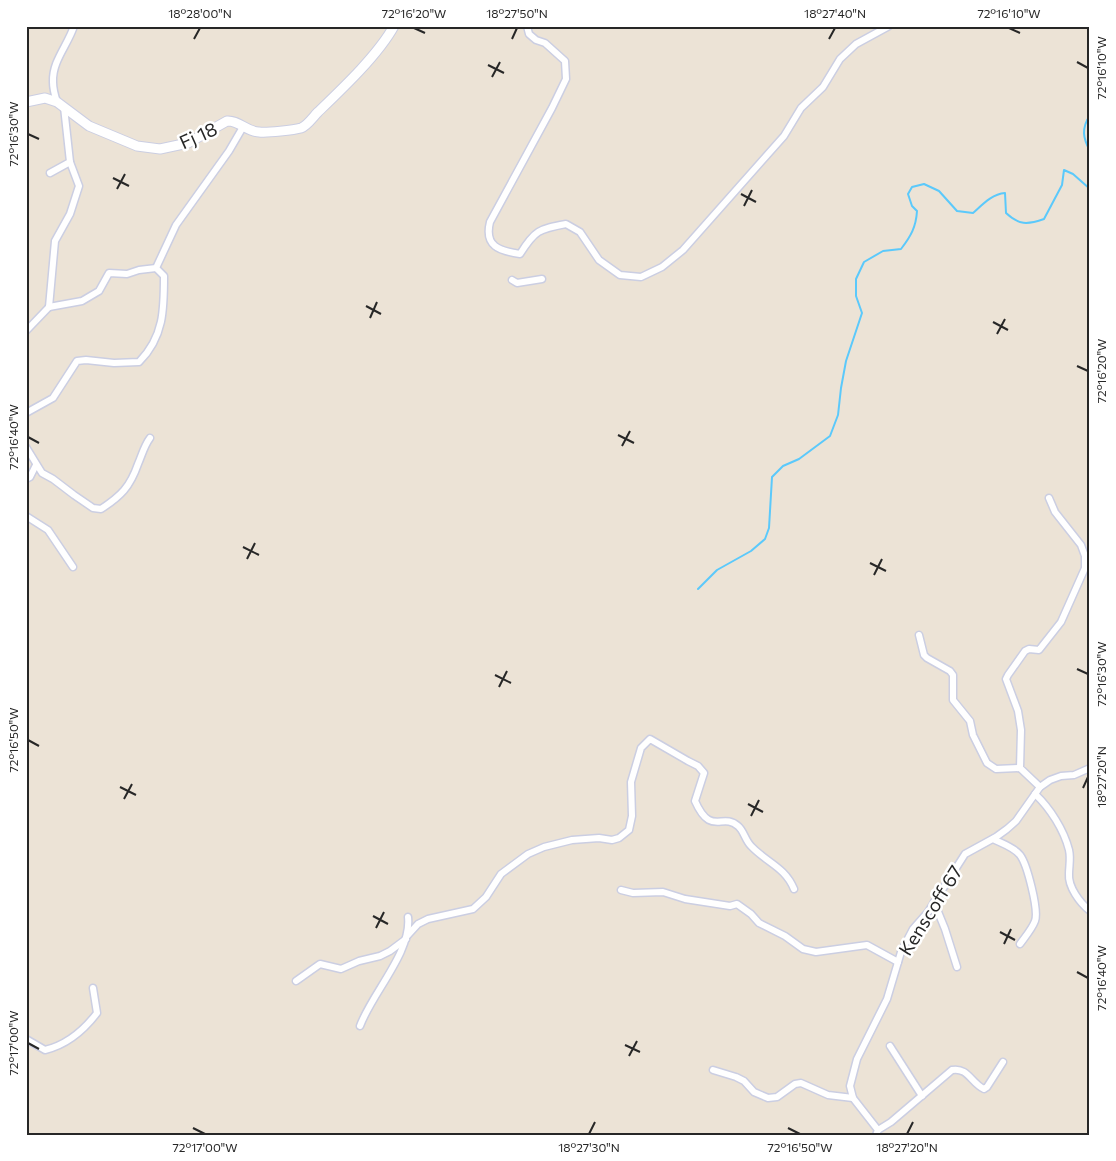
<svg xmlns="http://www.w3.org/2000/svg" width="1116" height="1161" viewBox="0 0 1116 1161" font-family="Commissioner,sans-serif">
  <rect width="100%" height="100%" fill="#ece3d6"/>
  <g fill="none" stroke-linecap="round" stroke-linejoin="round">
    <g stroke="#5bc9fb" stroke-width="2">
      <path d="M1090,115C1081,129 1083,138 1090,151"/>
      <path d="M698,589L717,570L751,551L765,539L769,528L772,477L783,466L799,459L830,436L838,415L841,388L846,361L862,313L856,296V279L864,262L883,251L901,249C911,236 916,227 917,211L912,206L908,194L912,187L924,184L939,191L957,211L973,213C983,204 992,194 1005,193L1006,213C1019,225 1027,225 1044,219L1062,185L1064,170L1073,174L1090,189"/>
    </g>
    <g stroke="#cbcee2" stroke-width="9">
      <g id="street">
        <path d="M527,26L529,34L536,40L545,43L565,61L566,79L552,108L490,222C484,246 499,251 520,254C535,230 539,229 566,224L580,232L599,260L620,275L641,277L662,267L683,250L784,136L801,108L823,87L840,59L856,44L889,26"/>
        <path d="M57,102C55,96 53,89 53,82C52,61 68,45 74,26"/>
        <path d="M50,173L70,162L64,107"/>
        <path d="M512,280L517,283L542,279"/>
        <path d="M49,307L55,241L70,214L79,186L70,162"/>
        <path d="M49,307L82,301L99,291L109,273L127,274L139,270L156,268"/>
        <path d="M26,331L49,307"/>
        <path d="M26,413L53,398L77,361L86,360L114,363L139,362C164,337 164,309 164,276L156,268L176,225L229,151L243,127"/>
        <path d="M26,447L42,473L53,479L74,495L93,508L101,509C121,496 130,487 138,464C142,455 144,446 150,438"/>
        <path d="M26,479L30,477L36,465"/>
        <path d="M26,516L48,530L73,567"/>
        <path d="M919,635L924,655L927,658L950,671L953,675V700L970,721L973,735L987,763L996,769L1020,768"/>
        <path d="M1040,787L1020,768L1021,730L1018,711L1006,679L1008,675L1025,651L1029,649L1039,650L1061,622L1085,568V556L1081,545L1055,512L1049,498"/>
        <path d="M1035,794C1050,808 1064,830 1069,850C1071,859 1069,866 1069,874C1068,887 1080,903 1090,911"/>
        <path d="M993,839C1001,843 1014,847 1020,855C1027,864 1039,910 1035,921C1032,929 1025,937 1020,944"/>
        <path d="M621,890L633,893L663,892L685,899L730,906L737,904L751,914L759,923L785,936L803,949L816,952L867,945L898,962"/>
        <path d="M934,902L945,929L957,967"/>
        <path d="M407,936L418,924L428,919L473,909L486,897L501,874L528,854L544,847L572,840L599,838L612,840L619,838L629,830L632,816L631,782L641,748L650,739L688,761L698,766L704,773L695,801C711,837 722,812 738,826C744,831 745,840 751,846C767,863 785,867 794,889"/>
        <path d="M296,981L320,964L341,969L359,961L380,956L390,951L406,939"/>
        <path d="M360,1026C372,993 412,952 408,917"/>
        <path d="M26,1039L45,1050C66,1045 84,1030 97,1013L93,988"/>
        <path d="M890,1046L922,1096"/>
        <path d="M713,1070L736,1077L744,1081L754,1092L768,1098L777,1097L795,1084L801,1083L828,1095L853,1098"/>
        <path d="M878,1130L891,1122L952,1070C968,1067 971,1083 984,1089L987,1087L1003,1062"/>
        <path d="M876,1135L878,1130L853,1098L850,1086L857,1059L887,999L901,952L913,929L928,912L965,854L996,837L1007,829L1016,821L1040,787L1050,780L1061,776L1074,775L1090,768"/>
      </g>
    </g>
    <g stroke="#cbcee2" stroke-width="11">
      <path id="secondary" d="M26,102L45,98L57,102L89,126L137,146L160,149L188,143L227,121C239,120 247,132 259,132C267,133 294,130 301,128C307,126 313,117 318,112C342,89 378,55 394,26"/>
    </g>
    <use href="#street" stroke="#fff" stroke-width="6"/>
    <use href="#secondary" stroke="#fff" stroke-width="9"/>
  </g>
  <path fill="none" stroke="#272727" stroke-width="2" d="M414,28L425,33M1009,28L1020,33M194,39L200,28M512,39L517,28M829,39L835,28M1077,62L1088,68M488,65L504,73M492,77L500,62M28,134L39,139M113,178L129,186M117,189L125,174M741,194L756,202M744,206L752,190M366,306L381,314M370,318L377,302M993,322L1008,330M997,334L1005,319M1077,366L1088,371M618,435L634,443M28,437L39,443M622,446L630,431M243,547L259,555M247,559L255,543M870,563L886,571M874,575L882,559M1077,669L1088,674M495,675L511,683M499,687L507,671M28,740L39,746M120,787L136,795M1083,788L1088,777M124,799L132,784M748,804L763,812M751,816L759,800M373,916L388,924M376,928L384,912M1000,932L1015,940M1004,944L1011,929M1077,972L1088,978M28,1043L39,1049M625,1045L640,1052M629,1056L637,1041M193,1128L205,1134M788,1128L800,1134M589,1134L595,1122M907,1134L913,1122"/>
  <g text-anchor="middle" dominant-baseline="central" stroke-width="5" stroke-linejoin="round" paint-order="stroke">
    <g font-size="19" fill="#272727" stroke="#fff">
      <text transform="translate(198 135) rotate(-24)">Fj 18</text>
      <text transform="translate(930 910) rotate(-58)">Kenscoff 67</text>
    </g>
  </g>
  <rect width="1116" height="1161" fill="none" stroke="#ffffff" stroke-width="55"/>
  <rect x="28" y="28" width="1060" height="1106" fill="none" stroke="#272727" stroke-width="2"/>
  <g font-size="12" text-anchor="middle" fill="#272727">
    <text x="200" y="18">18°28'00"N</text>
    <text x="414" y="18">72°16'20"W</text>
    <text x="517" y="18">18°27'50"N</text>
    <text x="835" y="18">18°27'40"N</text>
    <text x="1009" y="18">72°16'10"W</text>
    <text transform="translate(1102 68) rotate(-90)" y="4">72°16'10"W</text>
    <text transform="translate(14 134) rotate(-90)" y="4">72°16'30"W</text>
    <text transform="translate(1102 371) rotate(-90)" y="4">72°16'20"W</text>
    <text transform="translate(14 437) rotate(-90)" y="4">72°16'40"W</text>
    <text transform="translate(1102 674) rotate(-90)" y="4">72°16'30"W</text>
    <text transform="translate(14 740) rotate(-90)" y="4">72°16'50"W</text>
    <text transform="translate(1102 777) rotate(-90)" y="4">18°27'20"N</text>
    <text transform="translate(1102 978) rotate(-90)" y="4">72°16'40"W</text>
    <text transform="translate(14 1043) rotate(-90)" y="4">72°17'00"W</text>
    <text x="205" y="1152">72°17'00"W</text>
    <text x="589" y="1152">18°27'30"N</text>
    <text x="800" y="1152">72°16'50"W</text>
    <text x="907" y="1152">18°27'20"N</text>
  </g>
</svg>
